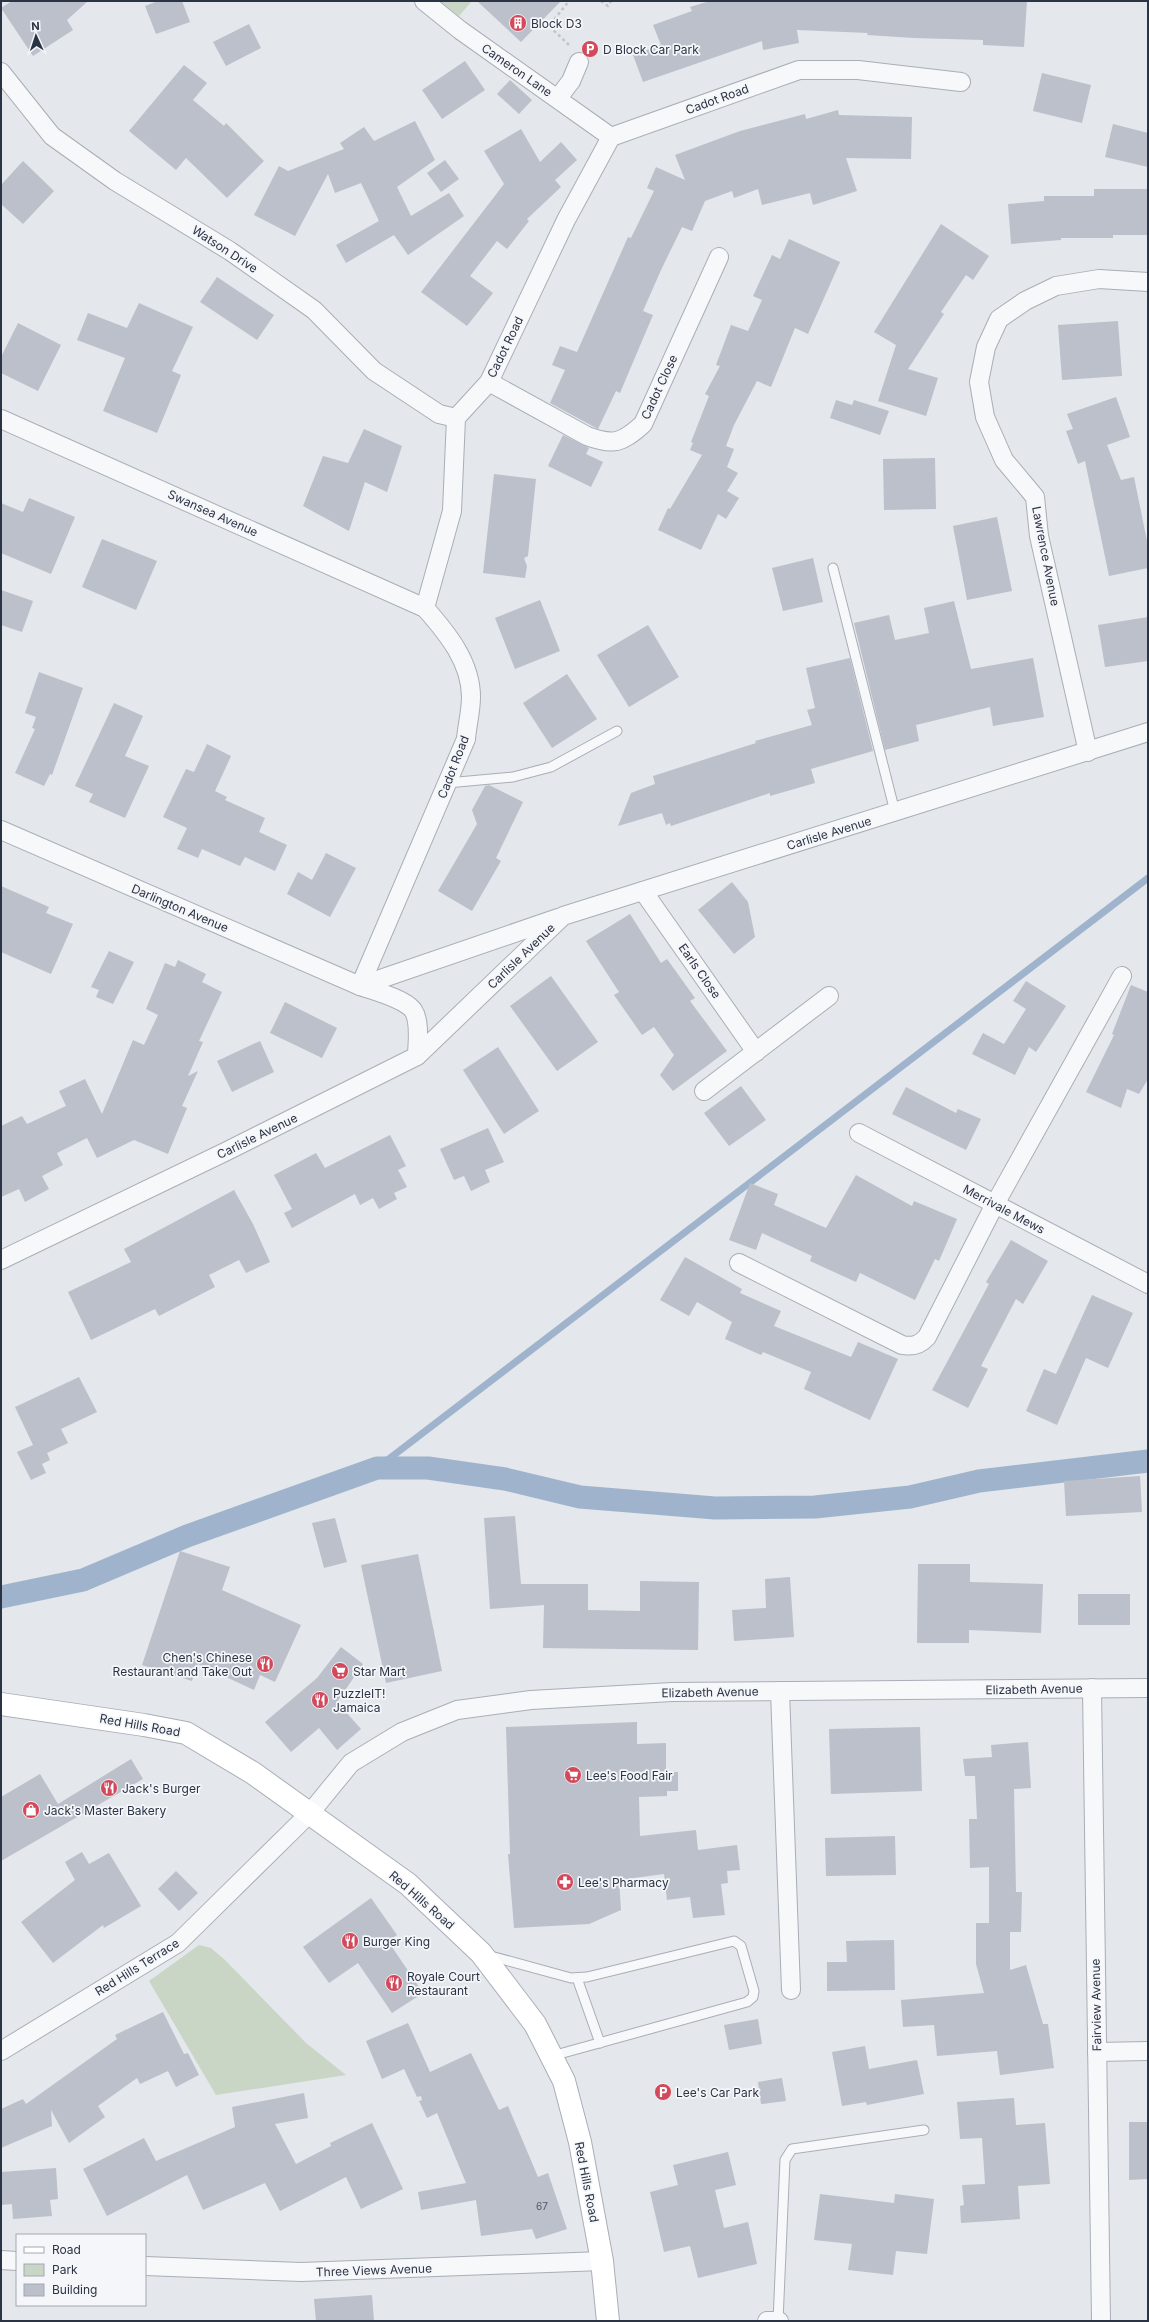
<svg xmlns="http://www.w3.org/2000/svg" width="1149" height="2322" viewBox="0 0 1149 2322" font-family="Inter,sans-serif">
  <rect width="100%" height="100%" fill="#e4e7ec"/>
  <g fill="#c9d6c5">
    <path d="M440,1H472L459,16Z"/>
    <path d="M199,1945L211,1948L224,1959L306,2043L346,2075L216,2095L149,1981Z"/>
  </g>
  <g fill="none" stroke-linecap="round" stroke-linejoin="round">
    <path stroke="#9fb4cc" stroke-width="7" d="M377,1468L1148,878"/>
    <path stroke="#9fb4cc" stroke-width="23" d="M1,1597L83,1580L187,1536L377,1468H428L505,1479L580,1497L715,1508L815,1507L910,1497L979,1481L1148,1461"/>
  </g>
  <g fill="#bbc0ca">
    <path d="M12,1H88L67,20L73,30L33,56L1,8Z"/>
    <path d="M158,1H182L190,22L156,34L145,6Z"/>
    <path d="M477,1H561L521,42Z"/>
    <path d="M710,1H1027L1024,47L983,45V40L914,38L867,35L868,33L797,30L799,43L763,50L762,41L643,82L633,55L661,45L653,25L692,11L690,7Z"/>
    <path d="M249,24L261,48L226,66L213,42Z"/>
    <path d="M465,61L485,90L442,119L422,90Z"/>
    <path d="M184,65L207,83L193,100L224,126L226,123L264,161L227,198L186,158L176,170L129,131Z"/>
    <path d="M1042,73L1091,85L1082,123L1033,111Z"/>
    <path d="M510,80L532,100L519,114L497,94Z"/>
    <path d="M838,110L839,115L912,117L911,159L846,158L857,191L813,205L810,193L762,205L758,189L734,198L732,191L705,201L692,231L682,227L661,270L643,311L653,315L620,393L616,391L598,429L550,403L565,370L552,365L560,346L577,352L628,237L631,238L654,191L647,188L656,167L685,180L675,155L740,131L805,114L806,119Z"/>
    <path d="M415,121L435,160L397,187L411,216L449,193L464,216L408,255L394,235L346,263L336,245L379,221L361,183L335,193L328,174L295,236L254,215L279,166L288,171L344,149L340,143L364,127L374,141Z"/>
    <path d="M1113,124L1148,133V167L1105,157Z"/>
    <path d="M521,129L540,162L561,142L577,160L555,180L561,187L527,219L529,221L507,249L497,241L470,276L493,293L467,326L421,292L504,184L484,151Z"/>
    <path d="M445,160L459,179L441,192L427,173Z"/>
    <path d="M23,161L54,191L23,224L1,204V185Z"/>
    <path d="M1094,189H1148V235H1113V238H1061V240L1011,244L1008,204L1044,201V196H1094Z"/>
    <path d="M941,224L989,256L973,280L966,275L941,312L944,314L908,369L938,378L926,416L878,401L896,345L874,332Z"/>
    <path d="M789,239L840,262L808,334L795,328L771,387L757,381L734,425L726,446L734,449L727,467L738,473L727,491L739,498L726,519L718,514L701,550L658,530L668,508L670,509L702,455L690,450L693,443L691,442L709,396L705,394L720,366L716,365L731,325L748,331L762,300L753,296L772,255L780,259Z"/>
    <path d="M217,277L274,315L257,340L200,302Z"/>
    <path d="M139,303L193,327L172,371L181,375L157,433L103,411L125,358L77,340L88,313L127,328Z"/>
    <path d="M1118,321L1122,376L1062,380L1058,325Z"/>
    <path d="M18,323L61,345L38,391L1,373V357Z"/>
    <path d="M1116,397L1130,437L1107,445L1121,480L1134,477L1148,546V568L1109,576L1085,461L1078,464L1066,431L1073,429L1067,414Z"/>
    <path d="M836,400L852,405L854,400L889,411L880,435L830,418Z"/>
    <path d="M364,429L402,446L387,492L365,482L349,531L303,506L323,456L348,463Z"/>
    <path d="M563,435L589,448L586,454L603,462L591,487L548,466Z"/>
    <path d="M935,458L936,509L884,510L883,459Z"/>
    <path d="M494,474L536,479L528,556L524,558L527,566L525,578L483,573Z"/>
    <path d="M29,498L75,517L51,574L1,553V503L23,512Z"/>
    <path d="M997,517L1012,591L967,600L953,526Z"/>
    <path d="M102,539L157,561L136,610L82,587Z"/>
    <path d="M813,558L823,602L783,611L772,568Z"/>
    <path d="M1,590L33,601L22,632L1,625Z"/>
    <path d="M540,600L560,651L515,669L495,618Z"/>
    <path d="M954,601L971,669L1033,658L1044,717L993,726L990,707L916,725L919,741L885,750L854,623L889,615L895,640L929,633L924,608Z"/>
    <path d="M1148,617V661L1105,667L1098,625Z"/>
    <path d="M648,625L679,677L629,707L597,655Z"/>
    <path d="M850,658L873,751L811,769L815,783L770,796V793L671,826L670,823L666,825L662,813L618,826L631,793L655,784L653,776L756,743L755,741L812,725L807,710L815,708L806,668Z"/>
    <path d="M39,672L83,688L52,775L50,774L44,786L15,773L35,729L32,728L36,717L25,713Z"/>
    <path d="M567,674L597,719L552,748L523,703Z"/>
    <path d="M114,703L143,716L125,756L149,766L125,818L89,802L93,794L75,786Z"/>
    <path d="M207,744L231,756L215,791L227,797L225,800L265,818L259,832L287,845L275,871L245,857L240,866L202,849L198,858L177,849L187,828L163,817L186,769L194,772Z"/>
    <path d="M489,785L523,802L496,858L501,861L472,911L438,891L477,824L472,810L485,786Z"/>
    <path d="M326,853L356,868L330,917L287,894L298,872L312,880Z"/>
    <path d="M732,882L748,902L755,937L734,954L698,910Z"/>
    <path d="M1,886L49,907L46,913L73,924L51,974L1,952Z"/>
    <path d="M630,914L661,963L667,959L695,998L690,1001L727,1051L673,1091L660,1075L674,1055L654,1027L642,1035L614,995L619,992L586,941Z"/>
    <path d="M109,951L134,962L113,1004L96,997L99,990L91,987Z"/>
    <path d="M178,960L206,974L202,982L222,992L199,1041L203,1042L188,1076L198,1071L182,1106L187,1108L168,1154L134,1140L97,1158L87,1138L57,1153L63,1165L42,1176L49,1189L25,1202L19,1189L1,1197V1126L22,1116L27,1124L66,1106L59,1091L85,1079L102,1114L133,1040L144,1045L158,1015L146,1009L165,963L175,967Z"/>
    <path d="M551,976L598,1042L557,1071L510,1006Z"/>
    <path d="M1026,981L1066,1006L1036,1052L1029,1047L1015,1075L972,1054L983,1033L1004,1044L1026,1009L1013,1001Z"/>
    <path d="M1131,985L1148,992V1079L1139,1094L1127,1089L1121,1108L1086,1092L1114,1035L1112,1034Z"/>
    <path d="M285,1002L337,1028L322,1058L270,1033Z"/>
    <path d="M260,1041L274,1072L232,1092L217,1061Z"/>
    <path d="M498,1047L539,1111L504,1134L463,1070Z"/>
    <path d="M741,1086L766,1120L729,1146L704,1113Z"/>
    <path d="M906,1087L956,1113L958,1109L981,1119L966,1150L892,1114Z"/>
    <path d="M488,1128L504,1162L485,1170L490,1182L471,1191L464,1176L454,1180L440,1149Z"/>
    <path d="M390,1135L406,1166L398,1170L407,1187L394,1193L397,1199L379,1209L373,1198L360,1205L355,1194L292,1228L284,1213L292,1209L274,1175L316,1153L325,1168Z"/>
    <path d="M856,1175L912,1206L914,1201L957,1219L939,1261L935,1259L915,1300L860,1273L856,1282L810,1261L812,1256L762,1233L756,1250L729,1240L750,1183L778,1194L774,1205L826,1228Z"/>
    <path d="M234,1190L253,1224L270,1262L246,1273L239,1260L209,1275L215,1287L159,1316L155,1309L91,1340L68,1292L131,1262L124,1249Z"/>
    <path d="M1011,1240L1048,1261L1023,1304L1016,1299L981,1366L988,1369L968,1408L932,1390L989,1284L986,1282Z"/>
    <path d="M685,1257L742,1289L740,1293L781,1311L774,1326L851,1357L858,1342L898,1359L870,1420L804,1389L811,1372L763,1352L761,1355L725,1339L732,1322L697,1302L689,1316L660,1300Z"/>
    <path d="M1092,1295L1133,1313L1108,1368L1086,1358L1057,1425L1026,1411L1044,1369L1056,1374Z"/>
    <path d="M79,1377L97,1412L61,1429L68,1443L47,1453L50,1460L42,1464L46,1473L31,1480L17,1452L33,1445L15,1407Z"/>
    <path d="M1140,1476L1142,1512L1066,1516L1064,1481Z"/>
    <path d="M515,1516L521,1584H588V1610L640,1611V1581L699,1582L698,1650L543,1648L544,1605L490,1609L484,1518Z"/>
    <path d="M335,1518L347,1562L324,1568L312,1523Z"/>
    <path d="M180,1551L230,1567L222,1590L301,1625L275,1682L260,1675L254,1690L198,1664L192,1681L142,1665Z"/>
    <path d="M418,1554L442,1671L386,1683L361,1565Z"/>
    <path d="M918,1564H970V1582L1043,1584L1041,1633L969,1630V1643H917Z"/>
    <path d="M790,1577L794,1637L734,1641L732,1610L766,1608L765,1579Z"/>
    <rect x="1078" y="1594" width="52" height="31"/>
    <path d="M341,1647L363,1664L337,1702L361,1729L337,1750L319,1728L291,1752L265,1722L317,1678Z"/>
    <path d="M637,1722V1744L666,1743V1772H678V1791H667V1796L639,1797L640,1836L696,1830L698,1850L737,1845L740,1870L727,1871L728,1883L721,1884L725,1915L693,1918L690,1897L667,1900L664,1874L619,1880L621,1910L589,1924L514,1928L508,1854H510L506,1727Z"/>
    <path d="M920,1727L922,1791L831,1794L829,1729Z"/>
    <path d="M1028,1742L1031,1788L1014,1789L1016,1892H1022L1021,1932H1010V1970L1026,1965L1043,2024H1048L1054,2068L1000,2075L997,2051L937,2056L934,2025L903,2027L901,2000L984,1993L976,1964V1923H989V1867L970,1868L969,1819H977L975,1776H965L963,1759L992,1757L991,1745Z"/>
    <path d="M131,1759L143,1779L1,1861V1797L40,1774L58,1804Z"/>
    <path d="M895,1836L896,1875L826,1876L825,1838Z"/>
    <path d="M82,1852L89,1864L109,1853L141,1906L104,1928L103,1925L53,1963L21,1922L75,1880L65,1862Z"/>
    <path d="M176,1871L198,1893L179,1911L158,1889Z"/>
    <path d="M371,1898L397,1935L388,1941L423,1993L392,2013L358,1963L329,1983L303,1947Z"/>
    <path d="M894,1940L895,1990L827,1991V1962H847L846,1941Z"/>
    <path d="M163,2012L184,2054L188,2053L199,2075L176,2087L168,2071L140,2084L137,2078L98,2106L105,2117L69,2143L51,2110L52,2126L1,2148V2109L23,2099L26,2104L117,2039L115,2035Z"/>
    <path d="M758,2019L762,2044L729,2050L724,2025Z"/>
    <path d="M408,2023L430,2072L471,2053L499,2110L508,2106L538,2177L548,2173L567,2229L536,2239L532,2229L481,2236L476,2200L421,2210L418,2192L466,2183L437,2113L427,2118L419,2101L422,2100L421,2096L417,2097L404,2069L382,2079L366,2041Z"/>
    <path d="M865,2046L869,2069L917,2060L924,2094L867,2105L866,2102L842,2106L832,2052Z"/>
    <path d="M782,2078L786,2101L761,2104L758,2082Z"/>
    <path d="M304,2093L308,2118L275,2124L296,2164L331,2146L330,2143L372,2123L403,2189L361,2209L346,2177L280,2211L265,2183L203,2210L187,2175L107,2216L83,2169L144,2138L156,2161L235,2127L232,2107Z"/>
    <path d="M1014,2098L1016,2125L1045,2123L1050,2184L1018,2186L1020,2219L961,2223L960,2206L964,2205L962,2185L985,2184L982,2138L960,2139L957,2102Z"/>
    <path d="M1129,2122H1148V2179L1129,2180Z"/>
    <path d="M728,2152L736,2185L715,2190L724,2228L748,2222L757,2264L698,2278L690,2246L664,2252L650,2192L678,2185L673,2165Z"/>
    <path d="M56,2168L58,2199L50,2200L52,2216L13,2219L12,2204L1,2205V2172Z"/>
    <path d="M820,2194L894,2203L895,2194L934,2199L927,2254L896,2251L893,2275L848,2270L852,2244L814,2240Z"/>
    <path d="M372,2295L374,2321H316L314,2299Z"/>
  </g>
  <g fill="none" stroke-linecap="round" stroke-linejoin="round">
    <g stroke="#a9aeb7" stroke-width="11">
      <g id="service">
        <path d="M833,568L895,812"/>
        <path d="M447,783L513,777L551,767L617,731"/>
        <path d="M487,1955L571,1978L587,1977L734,1941L741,1946L754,1991L753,1997L747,2002L552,2056"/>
        <path d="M577,1978L600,2043"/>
        <path d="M778,2321L785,2160L792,2149L924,2130"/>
      </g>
    </g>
    <g stroke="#a9aeb7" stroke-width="20">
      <g id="minor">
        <path d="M424,1L460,30L611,137"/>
        <path d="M1,72L52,136L115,181L230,251L314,310L374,371L439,414L456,418"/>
        <path d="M558,98L571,81L579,62"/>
        <path d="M489,382L587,436C614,446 622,443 643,424L719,257"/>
        <path d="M1,419L425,608"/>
        <path d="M1088,752L1039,536L1035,497L1004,460L985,417L979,382L986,347L999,319L1025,301L1056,286L1099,279L1148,282"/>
        <path d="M1,830L360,986C374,991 403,998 413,1010C421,1022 417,1044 417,1056"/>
        <path d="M643,891L756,1052"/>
        <path d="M360,986L466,739C467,726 471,711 471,697C471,662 447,633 425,608L452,511L456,418L489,382L566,220L611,137L799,70H858L961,82"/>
        <path d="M360,986L558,918"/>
        <path d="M704,1091L829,996"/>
        <path d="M859,1133L1148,1284"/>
        <path d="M1,1260L225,1152L417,1056L563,916L1148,732"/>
        <path d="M739,1263L902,1345C913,1347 920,1345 927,1337L995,1204L1122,976"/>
        <path d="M1092,1688L1101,2321"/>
        <path d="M780,1691L791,1990"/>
        <path d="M1,2051L178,1943L310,1813L351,1763L402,1732L457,1710L531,1700L672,1692L1148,1688"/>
        <path d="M1097,2052L1148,2051"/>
        <path d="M1,2260L17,2261"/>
        <path d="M145,2266L301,2272L602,2261"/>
        <path d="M767,2321H779"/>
      </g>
    </g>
    <g stroke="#a9aeb7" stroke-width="24">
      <path id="secondary" d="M1,1704L144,1725L186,1733L253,1773L408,1884L481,1953L535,2024L564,2081L580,2142L602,2261L608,2321"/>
    </g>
    <g stroke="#c2c5cb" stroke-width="2.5" stroke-dasharray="3 3" stroke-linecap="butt">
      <path d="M601,1L608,6L611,1"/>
      <path d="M569,45L549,26L569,1"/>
    </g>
    <use href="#service" stroke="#f7f8fa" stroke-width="9"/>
    <use href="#minor" stroke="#f7f8fa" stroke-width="18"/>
    <use href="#secondary" stroke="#fff" stroke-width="22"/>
  </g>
  <defs>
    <g id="building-disc" transform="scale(0.9)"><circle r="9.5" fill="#d1495b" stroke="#f4f6f9"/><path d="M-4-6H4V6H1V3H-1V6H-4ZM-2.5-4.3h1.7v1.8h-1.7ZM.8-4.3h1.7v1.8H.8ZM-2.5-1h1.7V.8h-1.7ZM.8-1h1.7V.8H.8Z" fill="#fff"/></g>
    <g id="parking-disc" transform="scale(0.9)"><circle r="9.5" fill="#d1495b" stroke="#f4f6f9"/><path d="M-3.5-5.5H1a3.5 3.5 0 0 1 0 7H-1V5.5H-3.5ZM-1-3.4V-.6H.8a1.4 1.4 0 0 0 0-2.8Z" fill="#fff"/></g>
    <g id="restaurant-disc" transform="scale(0.9)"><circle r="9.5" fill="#d1495b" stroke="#f4f6f9"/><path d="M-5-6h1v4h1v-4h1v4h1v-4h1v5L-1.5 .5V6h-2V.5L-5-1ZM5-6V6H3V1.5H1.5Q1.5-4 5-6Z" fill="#fff"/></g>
    <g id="supermarket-disc" transform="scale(0.9)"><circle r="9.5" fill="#d1495b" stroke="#f4f6f9"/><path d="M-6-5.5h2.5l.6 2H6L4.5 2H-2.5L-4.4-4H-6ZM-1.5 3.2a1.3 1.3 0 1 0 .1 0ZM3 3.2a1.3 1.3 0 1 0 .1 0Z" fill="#fff"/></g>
    <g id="shop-disc" transform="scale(0.9)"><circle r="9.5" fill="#d1495b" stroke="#f4f6f9"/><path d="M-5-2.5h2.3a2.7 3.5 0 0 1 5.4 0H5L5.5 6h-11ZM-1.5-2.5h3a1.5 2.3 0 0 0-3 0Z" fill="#fff"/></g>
    <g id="pharmacy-disc" transform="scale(0.9)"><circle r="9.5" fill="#d1495b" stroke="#f4f6f9"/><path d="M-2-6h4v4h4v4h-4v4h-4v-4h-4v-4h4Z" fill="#fff"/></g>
  </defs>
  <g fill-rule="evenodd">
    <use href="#building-disc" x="518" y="23"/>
    <use href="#parking-disc" x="590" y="49"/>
    <use href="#restaurant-disc" x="265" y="1664"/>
    <use href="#supermarket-disc" x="340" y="1671"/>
    <use href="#restaurant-disc" x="320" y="1700"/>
    <use href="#supermarket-disc" x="573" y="1775"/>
    <use href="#restaurant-disc" x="109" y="1788"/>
    <use href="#shop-disc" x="31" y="1810"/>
    <use href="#pharmacy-disc" x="565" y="1882"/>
    <use href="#restaurant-disc" x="350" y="1941"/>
    <use href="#restaurant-disc" x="394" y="1983"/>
    <use href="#parking-disc" x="663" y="2092"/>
  </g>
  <g text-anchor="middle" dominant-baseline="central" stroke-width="3.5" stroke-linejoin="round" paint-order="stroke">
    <g font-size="10" fill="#4f5766">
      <text x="542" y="2206">67</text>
    </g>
    <g font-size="12" fill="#2b3445" stroke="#f4f6f9" text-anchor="start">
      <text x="531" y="23">Block D3</text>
      <text x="603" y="49">D Block Car Park</text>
      <text x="252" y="1657" text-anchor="end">Chen's Chinese<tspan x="252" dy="14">Restaurant and Take Out</tspan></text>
      <text x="353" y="1671">Star Mart</text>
      <text x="333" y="1693">PuzzleIT!<tspan x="333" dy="14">Jamaica</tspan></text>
      <text x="586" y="1775">Lee's Food Fair</text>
      <text x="122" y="1788">Jack's Burger</text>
      <text x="44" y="1810">Jack's Master Bakery</text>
      <text x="578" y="1882">Lee's Pharmacy</text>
      <text x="363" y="1941">Burger King</text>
      <text x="407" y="1976">Royale Court<tspan x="407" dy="14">Restaurant</tspan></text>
      <text x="676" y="2092">Lee's Car Park</text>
    </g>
    <g font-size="12" fill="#2b3445" stroke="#f4f6f9">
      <text transform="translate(517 70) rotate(35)">Cameron Lane</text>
      <text transform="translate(717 99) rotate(-20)">Cadot Road</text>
      <text transform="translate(225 249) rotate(33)">Watson Drive</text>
      <text transform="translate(505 347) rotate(-64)">Cadot Road</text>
      <text transform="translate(659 387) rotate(-65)">Cadot Close</text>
      <text transform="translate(213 513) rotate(24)">Swansea Avenue</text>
      <text transform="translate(1046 556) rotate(79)">Lawrence Avenue</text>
      <text transform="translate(453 767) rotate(-69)">Cadot Road</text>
      <text transform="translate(829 833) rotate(-17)">Carlisle Avenue</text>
      <text transform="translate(180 908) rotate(23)">Darlington Avenue</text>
      <text transform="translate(521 956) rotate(-44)">Carlisle Avenue</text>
      <text transform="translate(700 971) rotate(55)">Earls Close</text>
      <text transform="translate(257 1136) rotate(-26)">Carlisle Avenue</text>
      <text transform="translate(1004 1209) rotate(28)">Merrivale Mews</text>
      <text transform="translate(1034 1689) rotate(-1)">Elizabeth Avenue</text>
      <text transform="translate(710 1692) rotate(-1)">Elizabeth Avenue</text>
      <text transform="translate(140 1725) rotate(10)">Red Hills Road</text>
      <text transform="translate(422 1900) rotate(41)">Red Hills Road</text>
      <text transform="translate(137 1967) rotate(-32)">Red Hills Terrace</text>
      <text transform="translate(1096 2005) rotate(-91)">Fairview Avenue</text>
      <text transform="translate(587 2182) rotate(79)">Red Hills Road</text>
      <text transform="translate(374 2270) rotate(-2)">Three Views Avenue</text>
    </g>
  </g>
  <rect width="1149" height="2322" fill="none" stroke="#2b3445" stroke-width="4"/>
  <rect x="16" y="2234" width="130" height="72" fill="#f4f6f9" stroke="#a4a8b1"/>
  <rect x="24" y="2247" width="20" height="6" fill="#ffffff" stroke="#a4a8b1"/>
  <text x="52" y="2254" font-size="12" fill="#2b3445">Road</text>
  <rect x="24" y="2264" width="20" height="12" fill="#c9d6c5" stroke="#a4a8b1"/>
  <text x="52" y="2274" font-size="12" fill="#2b3445">Park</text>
  <rect x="24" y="2284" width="20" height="12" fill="#bbc0ca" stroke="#a4a8b1"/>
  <text x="52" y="2294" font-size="12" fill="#2b3445">Building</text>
  <g transform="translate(36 36) rotate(357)" stroke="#f4f6f9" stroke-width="3" paint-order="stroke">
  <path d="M0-3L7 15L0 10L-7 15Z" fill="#2b3445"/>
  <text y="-6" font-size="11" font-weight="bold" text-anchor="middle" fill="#2b3445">N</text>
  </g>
</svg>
